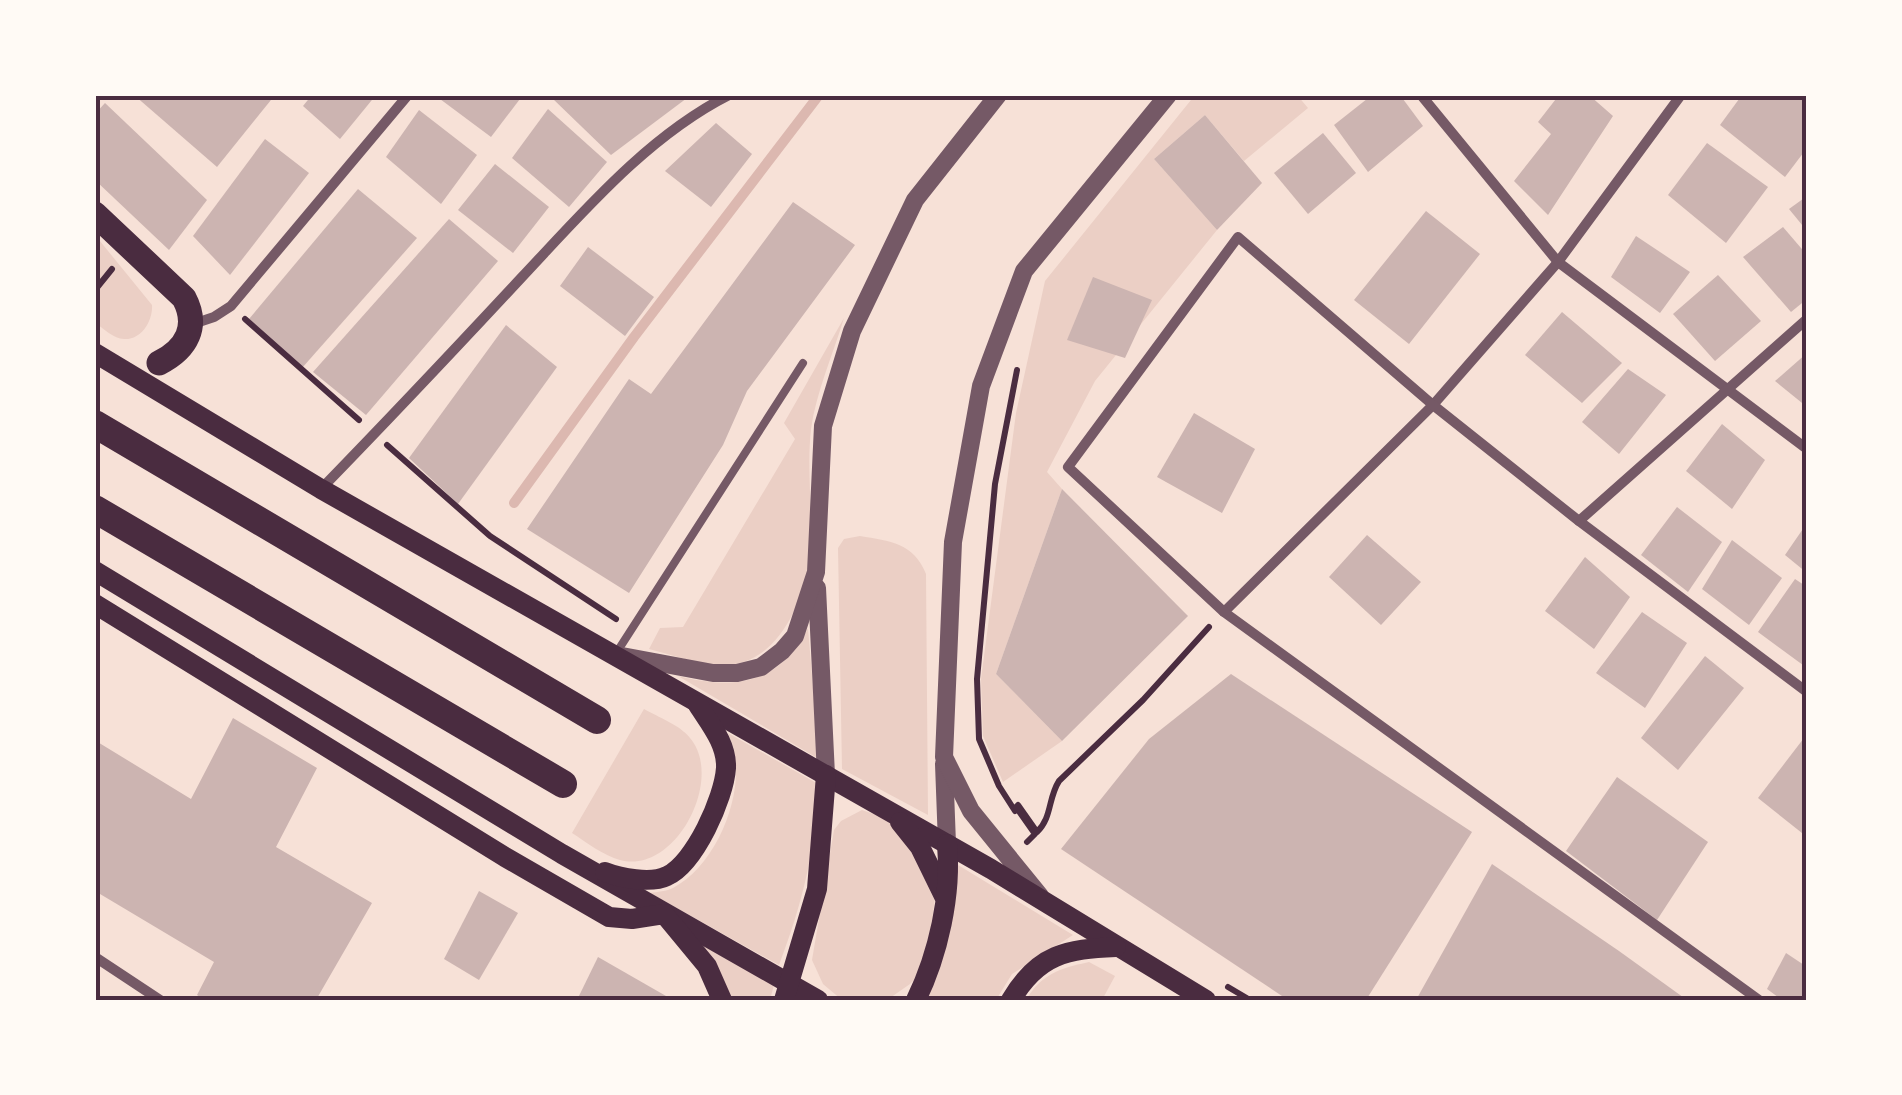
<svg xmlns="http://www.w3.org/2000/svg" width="1902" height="1095" viewBox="0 0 1902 1095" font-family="Jost,sans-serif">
  <rect width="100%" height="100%" fill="#f7e1d7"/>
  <g fill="#ebcfc5">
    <path d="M1195,95H1297L1308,108L1244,161L1205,115L1154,159L1217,230L1095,381L1047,472L1062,489L996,674L1062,741L1003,782L983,736L981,679L1016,413L1045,281Z"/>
    <path d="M95,235L152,305C153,320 142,340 124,339C114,339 103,328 95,323Z"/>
    <path d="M844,318C833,354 816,393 811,429C806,475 815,523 808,568C800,610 774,665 724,665C699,665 673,655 649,649L660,628L683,627L795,439L784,423Z"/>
    <path d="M860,536C890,541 914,543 926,574L928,815L842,769L838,548L844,539Z"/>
    <path d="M808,628L819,759L678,676C735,690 779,685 808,628Z"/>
    <path d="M644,709C658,717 680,725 690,738C725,779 675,875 620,860C604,856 586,842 572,833Z"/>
    <path d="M728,733L818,784C815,853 803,901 779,965L650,893C657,892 667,891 673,888C711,868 736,813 736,772C736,759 731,746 728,733Z"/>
    <path d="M862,810L891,820L906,839L935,898L929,944L919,975L910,984L887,1000H842L823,984L812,960L834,830L841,821Z"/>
    <path d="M958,865L1073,935L1012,974L996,1000H927L945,950Z"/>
    <path d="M688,933L775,981L770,1000H728Z"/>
    <path d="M1089,962L1115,976L1102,1000H1026C1041,974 1061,968 1089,962Z"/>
  </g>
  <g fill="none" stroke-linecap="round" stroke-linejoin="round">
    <path stroke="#dcb8b0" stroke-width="10" d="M514,503L634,337L819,95"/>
  </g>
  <g fill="#ccb4b1">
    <path d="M134,95H275L217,167Z"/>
    <path d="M312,95H376L340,139L303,106Z"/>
    <path d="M443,95H523L491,137L440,99Z"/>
    <path d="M556,95H691L611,155L552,98Z"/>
    <path d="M1372,95H1400L1423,126L1368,172L1334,125Z"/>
    <path d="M1559,95H1589L1613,116L1548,215L1514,181L1551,134L1538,122Z"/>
    <path d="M1742,95H1807V148L1785,177L1720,125Z"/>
    <path d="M105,103L207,200L169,250L95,180V114Z"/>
    <path d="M548,109L607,162L569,207L512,158Z"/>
    <path d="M419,110L477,155L441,204L386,157Z"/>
    <path d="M1205,115L1262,183L1217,230L1154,159Z"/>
    <path d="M716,123L752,154L711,207L665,171Z"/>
    <path d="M1323,133L1356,173L1308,214L1274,173Z"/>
    <path d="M265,139L309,173L230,275L193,236Z"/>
    <path d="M1707,143L1768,187L1726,243L1668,195Z"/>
    <path d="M495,164L549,207L513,253L458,210Z"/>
    <path d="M358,189L417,238L302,368L249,319Z"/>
    <path d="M1807,196V231L1789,209Z"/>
    <path d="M793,202L855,245L747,391L723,445L629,593L527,529L629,379L651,394Z"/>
    <path d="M1426,211L1480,254L1409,344L1354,300Z"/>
    <path d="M449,219L498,261L366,415L313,372Z"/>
    <path d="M1783,227L1807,255V299L1791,312L1743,257Z"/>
    <path d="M1636,236L1690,272L1660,313L1611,277Z"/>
    <path d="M588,247L654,297L625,336L560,286Z"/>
    <path d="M1718,275L1761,321L1715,361L1673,314Z"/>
    <path d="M1093,277L1152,300L1125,358L1067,340Z"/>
    <path d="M1562,312L1622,363L1582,403L1525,355Z"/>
    <path d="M506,325L557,367L458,504L409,458Z"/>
    <path d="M1807,353V407L1775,381Z"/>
    <path d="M1628,369L1666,395L1619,454L1582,422Z"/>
    <path d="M1194,413L1255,449L1222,513L1157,477Z"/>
    <path d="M1722,424L1765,460L1732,509L1686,471Z"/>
    <path d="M1062,489L1188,616L1062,741L996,674Z"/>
    <path d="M1677,507L1722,542L1688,592L1641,555Z"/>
    <path d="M1807,523V573L1785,555Z"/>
    <path d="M1367,535L1421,582L1381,625L1329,577Z"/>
    <path d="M1732,540L1782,578L1749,625L1702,589Z"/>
    <path d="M1585,557L1630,597L1594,649L1545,611Z"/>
    <path d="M1795,579L1807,587V668L1758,632Z"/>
    <path d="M1642,612L1687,643L1645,708L1596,673Z"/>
    <path d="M1705,656L1744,688L1678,770L1641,738Z"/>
    <path d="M1231,674L1472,832L1366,1000H1288L1061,849L1149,739Z"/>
    <path d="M233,718L317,768L276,847L372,903L316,1000H204L197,995L214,962L95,891L96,741L191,799Z"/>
    <path d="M1807,734V837L1758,798Z"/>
    <path d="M1617,777L1708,842L1657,920L1566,851Z"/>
    <path d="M1492,864L1619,951L1687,1000H1416Z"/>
    <path d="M479,891L518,913L479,980L444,959Z"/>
    <path d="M1786,953L1807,967V1000H1782L1767,989Z"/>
    <path d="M598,957L673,1000H577Z"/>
  </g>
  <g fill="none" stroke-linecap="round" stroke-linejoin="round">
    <g stroke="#4a2c40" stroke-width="6">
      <path d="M95,290L112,269"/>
      <path d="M245,319L359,420"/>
      <path d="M387,445L490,536L616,619"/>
      <path d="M1015,811L999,786L979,739L977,679L995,484L1017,370"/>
      <path d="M1027,842L1035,834L1016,807L1018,805L1037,832C1052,818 1048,798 1059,781L1143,700L1209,627"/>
      <path d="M1228,987L1250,1000"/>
    </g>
    <path stroke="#755966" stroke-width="8" d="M615,655L803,363"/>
    <g stroke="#755966" stroke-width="10">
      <path d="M1421,95L1558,262L1807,449"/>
      <path d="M193,324L214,317L231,306L408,95"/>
      <path d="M321,489C389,419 456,348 522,277C584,211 648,136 729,95"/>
      <path d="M1579,521L1807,319"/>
      <path d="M1224,612L1433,405L1558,262L1681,95"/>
      <path d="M95,957L160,1000"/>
      <path d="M1759,1000L1224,612L1068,467L1238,237L1433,405L1579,521L1807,692"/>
    </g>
    <g stroke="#755966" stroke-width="18">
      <path d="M817,588L826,775"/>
      <path d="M622,656L713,673H737L761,667L782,651L795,636L816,572L823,426L852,331L915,200L998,95"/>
      <path d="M944,764L947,844"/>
      <path d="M1040,896L971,811L944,757L953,542L981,386L1024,271L1168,95"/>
    </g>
    <g stroke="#4a2c40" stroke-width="20">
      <path d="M95,353L321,489L991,869L1206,1000"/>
      <path d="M95,571L562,854L818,1000"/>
      <path d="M95,604L505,857L609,917L632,919L664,914L707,966L722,1000"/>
      <path d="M900,822L920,847L944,896"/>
      <path d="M605,872C620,878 651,884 667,876C695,863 724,798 726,768C727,744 710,724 698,705"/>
      <path d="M784,1000L817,889L826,775"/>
      <path d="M916,1000C938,955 952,894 947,844"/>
      <path d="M1011,1000C1038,954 1067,949 1116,947"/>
    </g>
    <path stroke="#4a2c40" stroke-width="25" d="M95,214L184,298C199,326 187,349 159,363"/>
    <g stroke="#4a2c40" stroke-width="28">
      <path d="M95,424L597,720"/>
      <path d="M95,509L563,784"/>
    </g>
  </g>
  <rect width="1902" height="1095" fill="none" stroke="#fffaf5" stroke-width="195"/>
  <rect x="98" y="98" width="1706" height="900" fill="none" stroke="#4a2c40" stroke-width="4"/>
</svg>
